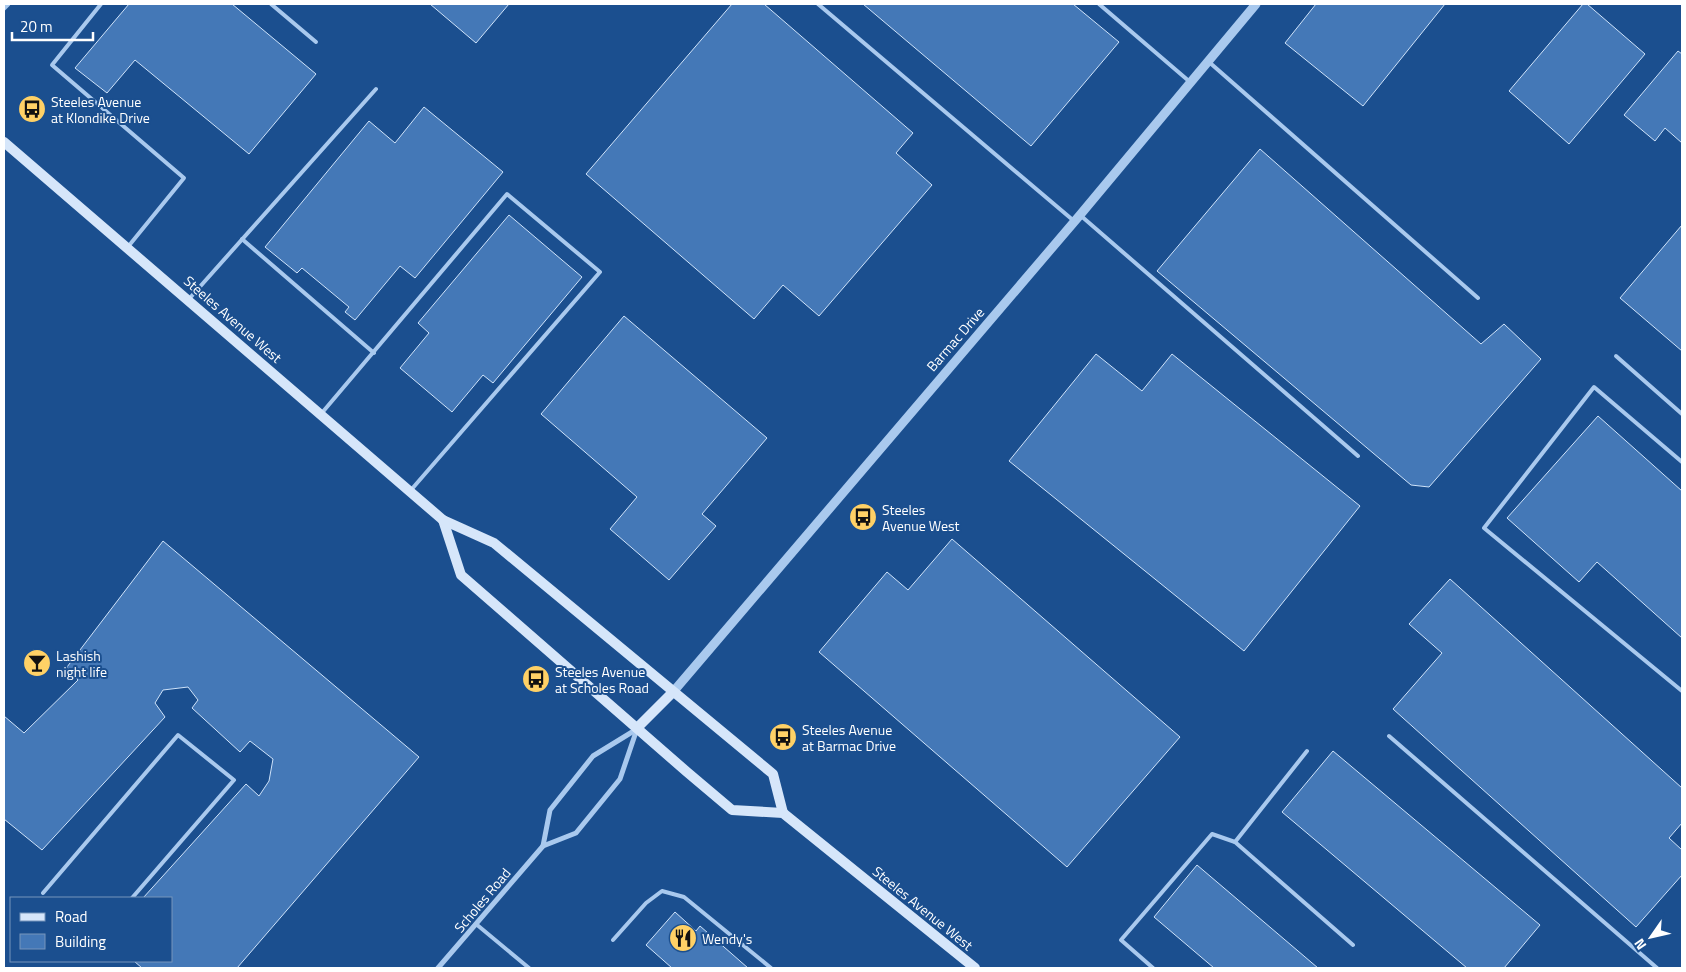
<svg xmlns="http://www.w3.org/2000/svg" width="1686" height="972" viewBox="0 0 1686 972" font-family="'Titillium Web',sans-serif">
  <rect width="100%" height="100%" fill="#1b4f8f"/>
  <g fill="#4478b7" stroke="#cfe3fa">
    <path d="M129,4H232L316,74L249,154L135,60L107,93L75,68Z"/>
    <path d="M430,4H509L476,43Z"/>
    <path d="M732,4H764L913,133L896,153L932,185L819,316L783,285L754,319L586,174Z"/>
    <path d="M863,4H1073L1119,42L1031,146Z"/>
    <path d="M1316,4H1445L1363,106L1285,43Z"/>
    <path d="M1583,4H1587L1645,54L1569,144L1509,91Z"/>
    <path d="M1678,51L1682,54V143L1665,128L1655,141L1624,115Z"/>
    <path d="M424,107L503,172L415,278L400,266L355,320L345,312L349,307L302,268L297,273L265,247L369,121L395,143Z"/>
    <path d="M1260,149L1481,344L1504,324L1541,359L1429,487L1411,485L1157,271Z"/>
    <path d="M509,215L582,277L493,383L483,375L452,412L400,368L429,333L418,323Z"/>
    <path d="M1682,225V351L1620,298Z"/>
    <path d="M624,316L767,438L702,514L716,526L669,580L610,529L637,497L541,414Z"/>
    <path d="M1096,354L1142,391L1172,354L1360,506L1244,651L1009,461Z"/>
    <path d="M1598,416L1682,491V638L1597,562L1579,582L1507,518Z"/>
    <path d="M952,539L1180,737L1067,867L819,652L887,572L908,590Z"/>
    <path d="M163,541L419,757L237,968H142L134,961H171V898H143L246,784L259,796L269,781L273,759L250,741L240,752L192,708L198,700L188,687L163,690L155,703L165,717L42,850L4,819V716L24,733L78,680L67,667Z"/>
    <path d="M1450,579L1682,788V823L1669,838L1682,850V875L1636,927L1393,709L1442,653L1409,624Z"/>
    <path d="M1333,751L1540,925L1504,968H1467L1282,812Z"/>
    <path d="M1197,865L1318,968H1214L1154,917Z"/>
    <path d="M675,912L696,931L700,926L748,968H672L646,945Z"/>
  </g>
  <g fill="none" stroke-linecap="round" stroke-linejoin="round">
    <g stroke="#a9c9ee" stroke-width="4">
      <path d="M101,4L52,65L184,178L127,248"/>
      <path d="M271,4L316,42"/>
      <path d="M818,4L1074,221"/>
      <path d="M1099,4L1190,82"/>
      <path d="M1209,62L1478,298"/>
      <path d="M1080,215L1358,456"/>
      <path d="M242,239L374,353"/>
      <path d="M189,299L376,89"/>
      <path d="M1616,356L1682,414"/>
      <path d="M321,414L507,194L600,272L411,490"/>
      <path d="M1682,462L1594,387L1484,528L1682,691"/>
      <path d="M1389,736L1657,968"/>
      <path d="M1235,842L1353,945"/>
      <path d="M43,893L178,735L234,780L132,898"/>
      <path d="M476,924L529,968"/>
      <path d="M613,940L646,903L662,891L684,897L771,968"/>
      <path d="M1153,968L1121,940L1212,834L1235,842L1307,751"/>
    </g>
    <g stroke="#a9c9ee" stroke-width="5">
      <path d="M4,8L8,4"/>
      <path d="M543,846L550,810L593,756L637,729"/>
      <path d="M438,968L543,846L576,833L620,779L637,729"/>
    </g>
    <path stroke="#a9c9ee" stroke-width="9" d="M673,692L1080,215L1256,4"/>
    <g stroke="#d6e6fa" stroke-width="10">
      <path d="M4,142L443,520L494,543L773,774L783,813"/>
      <path d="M443,520L461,575L687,772L732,810L783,813L975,968"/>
      <path d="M637,728L673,692"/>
    </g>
  </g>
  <defs>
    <g id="bus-disc" transform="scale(1.4375)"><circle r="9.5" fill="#ffd166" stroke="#1b4f8f"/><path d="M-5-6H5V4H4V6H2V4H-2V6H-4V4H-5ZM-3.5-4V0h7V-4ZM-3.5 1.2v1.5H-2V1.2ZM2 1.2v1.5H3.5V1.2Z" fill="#111"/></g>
    <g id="bar-disc" transform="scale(1.4375)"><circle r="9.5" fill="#ffd166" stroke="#1b4f8f"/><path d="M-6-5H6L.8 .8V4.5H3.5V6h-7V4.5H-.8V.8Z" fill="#111"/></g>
    <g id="restaurant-disc" transform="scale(1.4375)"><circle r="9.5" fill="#ffd166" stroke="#1b4f8f"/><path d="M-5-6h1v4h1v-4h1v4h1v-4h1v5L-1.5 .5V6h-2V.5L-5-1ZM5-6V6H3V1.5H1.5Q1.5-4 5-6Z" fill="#111"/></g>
  </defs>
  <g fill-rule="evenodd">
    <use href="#bus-disc" x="32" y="109"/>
    <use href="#bus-disc" x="863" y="517"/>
    <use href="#bar-disc" x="37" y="663"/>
    <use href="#bus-disc" x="536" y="679"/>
    <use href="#bus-disc" x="783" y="737"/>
    <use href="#restaurant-disc" x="683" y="938"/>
  </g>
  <g text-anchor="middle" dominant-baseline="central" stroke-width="4" stroke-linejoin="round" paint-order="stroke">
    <g font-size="14" fill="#fff" stroke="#1b4f8f" text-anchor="start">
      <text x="51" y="101">Steeles Avenue<tspan x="51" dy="16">at Klondike Drive</tspan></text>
      <text x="882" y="509">Steeles<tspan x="882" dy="16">Avenue West</tspan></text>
      <text x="56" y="655">Lashish<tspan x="56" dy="16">night life</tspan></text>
      <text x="555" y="671">Steeles Avenue<tspan x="555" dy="16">at Scholes Road</tspan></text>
      <text x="802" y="729">Steeles Avenue<tspan x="802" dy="16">at Barmac Drive</tspan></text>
      <text x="702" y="938">Wendy's</text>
    </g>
    <g font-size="14" fill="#fff" stroke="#1b4f8f">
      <text transform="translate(233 319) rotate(41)">Steeles Avenue West</text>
      <text transform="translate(955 339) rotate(-49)">Barmac Drive</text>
      <text transform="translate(482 900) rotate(-50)">Scholes Road</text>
      <text transform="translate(923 908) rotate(39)">Steeles Avenue West</text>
    </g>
  </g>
  <rect width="1686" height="972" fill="none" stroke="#ffffff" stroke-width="10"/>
  <rect x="10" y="897" width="162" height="65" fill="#1b4f8f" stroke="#7695bc"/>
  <rect x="20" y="913" width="25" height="8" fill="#d6e6fa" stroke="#7695bc"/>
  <text x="55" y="922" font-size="15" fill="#ffffff">Road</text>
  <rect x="20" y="934" width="25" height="15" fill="#4478b7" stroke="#7695bc"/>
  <text x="55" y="947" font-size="15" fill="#ffffff">Building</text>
  <g transform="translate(1651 937) rotate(236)" stroke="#1b4f8f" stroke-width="4" paint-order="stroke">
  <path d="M0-4L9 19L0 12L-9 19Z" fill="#ffffff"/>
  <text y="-8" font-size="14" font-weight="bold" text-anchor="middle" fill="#ffffff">N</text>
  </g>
  <path d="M12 32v8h81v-8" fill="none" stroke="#ffffff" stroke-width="2.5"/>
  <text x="20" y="32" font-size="15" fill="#ffffff" stroke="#1b4f8f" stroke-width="4" paint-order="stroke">20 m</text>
</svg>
